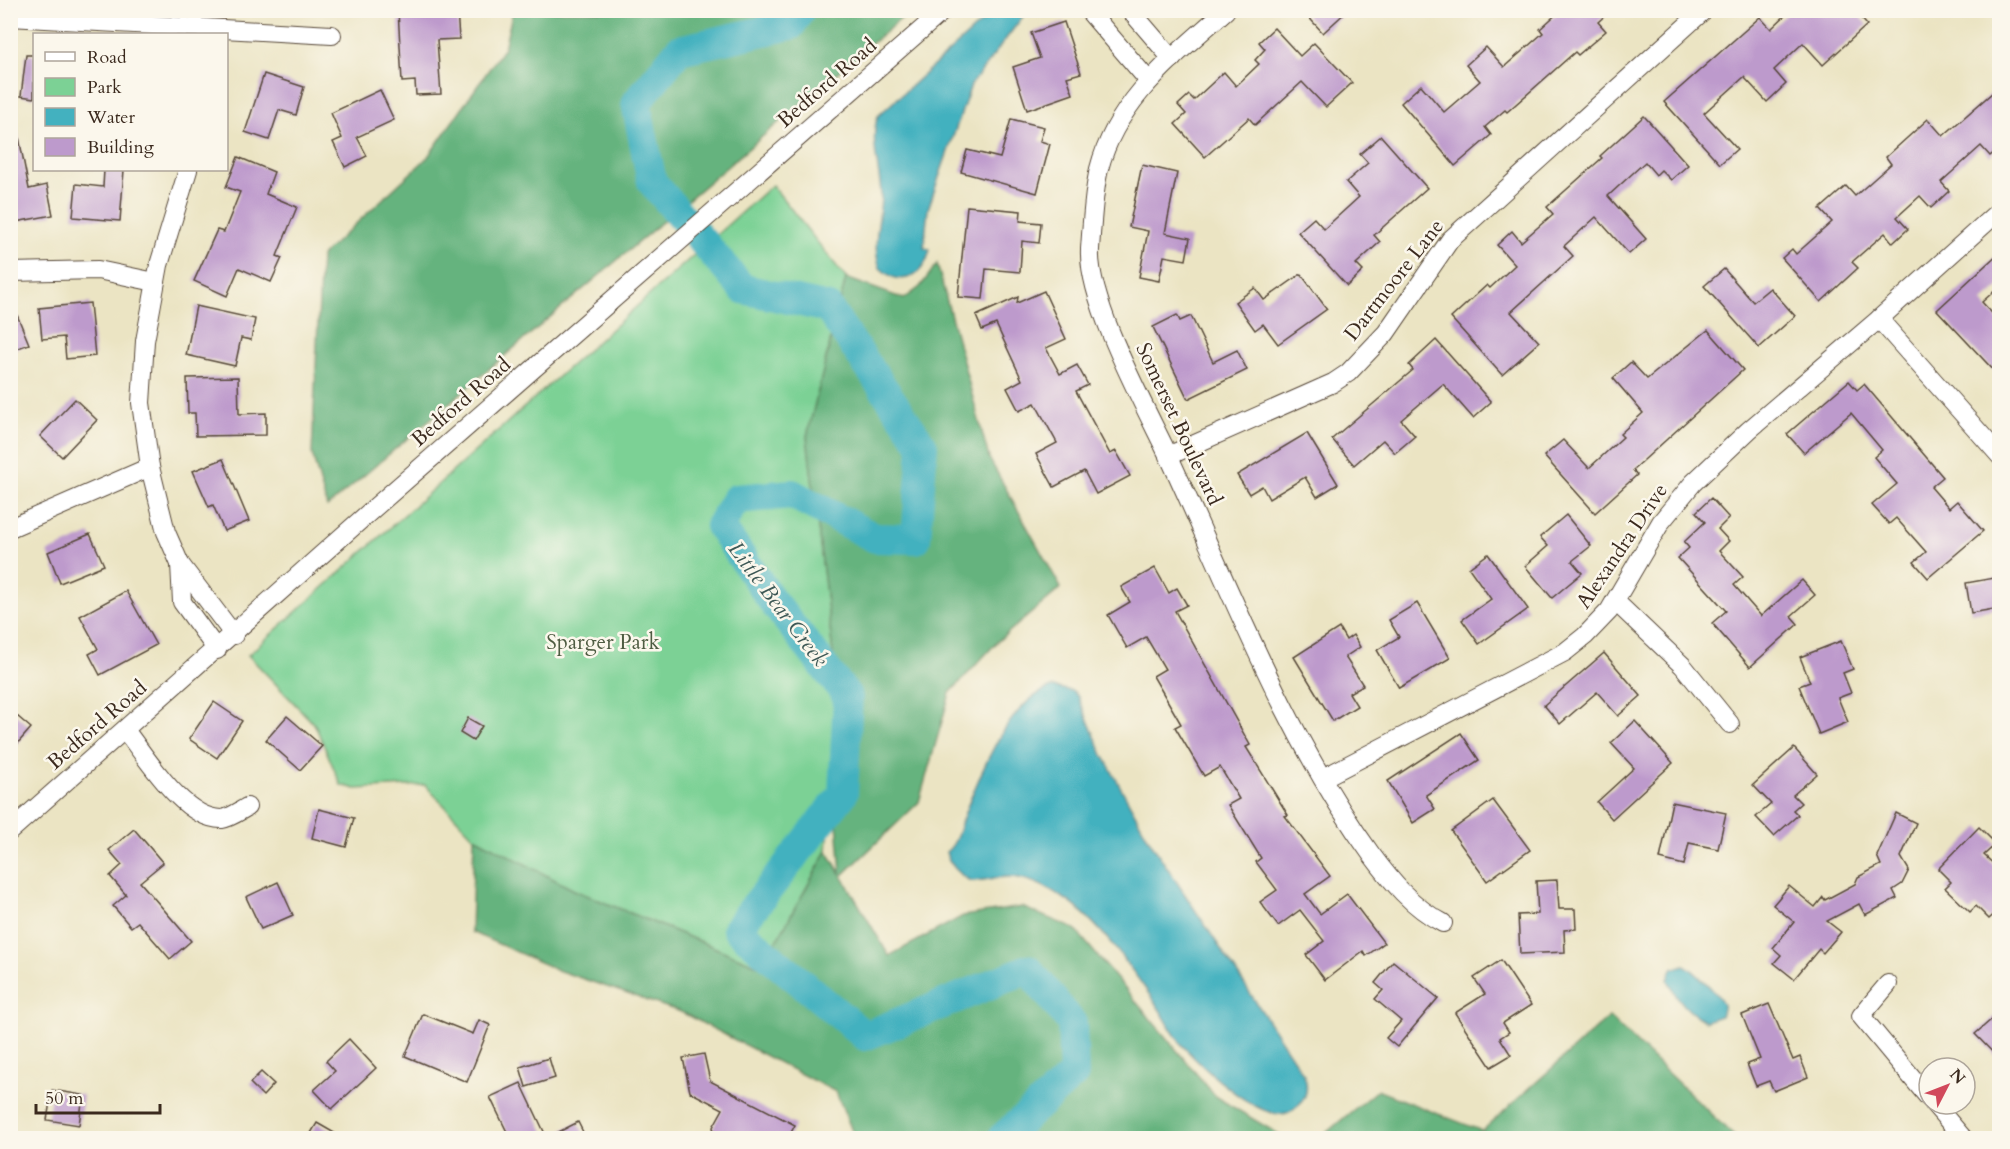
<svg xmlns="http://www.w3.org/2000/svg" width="2010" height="1149" viewBox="0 0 2010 1149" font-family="Cardo,serif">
  <rect width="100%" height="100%" fill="#fbf7ec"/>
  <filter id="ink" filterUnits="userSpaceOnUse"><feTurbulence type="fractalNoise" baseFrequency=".0167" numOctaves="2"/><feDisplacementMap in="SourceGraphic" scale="12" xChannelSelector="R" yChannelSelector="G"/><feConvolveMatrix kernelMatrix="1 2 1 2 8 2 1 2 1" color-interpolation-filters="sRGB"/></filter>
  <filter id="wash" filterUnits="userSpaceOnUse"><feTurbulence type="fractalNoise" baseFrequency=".008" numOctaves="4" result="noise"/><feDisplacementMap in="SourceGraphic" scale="24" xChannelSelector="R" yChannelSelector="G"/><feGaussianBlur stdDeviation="1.35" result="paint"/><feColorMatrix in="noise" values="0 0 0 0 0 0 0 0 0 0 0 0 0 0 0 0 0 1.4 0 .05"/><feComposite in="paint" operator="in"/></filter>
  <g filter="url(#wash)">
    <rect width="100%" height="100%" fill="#ebe4c3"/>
    <path fill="#7cd195" stroke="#5c7e5a" stroke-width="1.5" d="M772,185L846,278L807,436L839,703L827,851L762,967L574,890L474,837L425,785L356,789L341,785L315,725L248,655Z"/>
    <g fill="#65b37e" stroke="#506e4e" stroke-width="1.5">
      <path d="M513,11H910L327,507L312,454L321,256L427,158L504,48Z"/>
      <path d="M937,264L989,458L1061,588L998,641L950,693L919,802L842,876L889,956L963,916L1022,907L1075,929L1216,1097L1285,1138H855L836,1092L681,1012L560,971L471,932L474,837L574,890L762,967L827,851L841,874L833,770L839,703L807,436L846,278L904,299L920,287Z"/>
      <path d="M1609,1017L1736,1138H1320L1377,1090L1482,1131Z"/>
    </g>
    <g fill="#43b1bf" stroke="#3f6e6e" stroke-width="1.5">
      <path d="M994,11H1027L971,85L928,209L924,248L930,249C925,275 902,290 880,268C871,244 881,220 881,194C880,169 869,140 878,116Z"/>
      <path d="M1052,687L1073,691L1078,697L1103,755L1151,843L1304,1075C1310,1090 1305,1104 1289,1112C1262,1125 1200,1065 1182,1045C1173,1034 1166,1019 1158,1007C1134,972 1098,919 1062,897C1048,888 1029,878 1011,877C998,876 984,881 970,881C960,875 949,864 946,852C957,844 959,828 964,815C980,775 1007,702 1052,687Z"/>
      <path d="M1684,965C1692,968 1718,994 1722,1002C1725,1007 1722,1011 1721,1016L1706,1021C1688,1013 1676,998 1668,980L1672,969Z"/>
    </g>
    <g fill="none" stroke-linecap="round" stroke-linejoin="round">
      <path stroke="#43b1bf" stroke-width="30" d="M800,10L791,25L679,50L636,103L652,182L743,289L828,308L923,446L916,539L875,538L792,494L736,499L720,526L773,602L848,697L843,794L737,929L865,1036L1028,969L1072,1023L1074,1074L1002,1138"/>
    </g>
    <g id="blocks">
      <g fill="#bd9acc">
        <path d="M398,10H457L459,39L437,40L441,94L416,95L415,81L402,82Z"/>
        <path d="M1302,10H1348L1323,33Z"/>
        <path d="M1561,10H1611L1598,22L1606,31L1578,55L1575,52L1507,112L1505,110L1485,127L1491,135L1455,166L1401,103L1421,85L1444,112L1480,81L1466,65L1486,47L1504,67L1543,33L1540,29Z"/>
        <path d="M1791,10H1854L1867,25L1823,65L1803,43L1774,70L1786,84L1767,102L1744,77L1704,113L1737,149L1720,164L1664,102L1760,17L1771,29Z"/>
        <path d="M1064,22L1081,73L1067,77L1073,94L1027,110L1013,67L1040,58L1031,33Z"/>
        <path d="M1274,28L1300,56L1314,43L1352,83L1326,107L1302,82L1255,125L1249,118L1205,157L1175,124L1186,114L1178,105L1189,95L1194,100L1224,72L1236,86L1259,64L1255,60L1265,49L1259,42Z"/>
        <path d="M26,55H34V98L21,96Z"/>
        <path d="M264,74L304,87L296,115L279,110L269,140L245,132Z"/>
        <path d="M2000,86V147L1990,156L1981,146L1941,182L1949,191L1931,208L1920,196L1897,217L1908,229L1893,243L1885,233L1852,262L1858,268L1821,302L1782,258L1792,249L1796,254L1832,222L1820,209L1846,186L1855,196L1891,164L1886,157L1928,119L1943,136Z"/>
        <path d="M380,90L394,120L357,137L367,156L345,167L333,142L342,138L331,113Z"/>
        <path d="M1644,116L1688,165L1671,180L1661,170L1656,175L1645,162L1608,196L1646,239L1629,254L1596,217L1564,246L1573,256L1511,312L1539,342L1502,375L1451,318L1487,285L1490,288L1515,265L1497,245L1512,231L1521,242L1553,214L1547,207L1602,158L1600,156Z"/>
        <path d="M1011,119L1044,127L1040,141L1050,144L1037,193L961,172L967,150L1000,158Z"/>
        <path d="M17,127L29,189L47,185L53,215L10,223V128Z"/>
        <path d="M1381,136L1427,188L1374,235L1380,242L1356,264L1363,271L1347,286L1298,232L1314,218L1324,229L1359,197L1346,182L1368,163L1360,154Z"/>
        <path d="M238,157L274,172L266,194L297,207L277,256L282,258L271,282L239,268L227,296L194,281L217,230L224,232L240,192L226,187Z"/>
        <path d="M1142,165L1177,173L1165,233L1190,238L1186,260L1164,256L1159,281L1139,277L1148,231L1129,227Z"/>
        <path d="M104,170H124L120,221L73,217L76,184L103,187Z"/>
        <path d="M967,206L1021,211L1020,221L1041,223L1039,243L1022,241L1020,272L986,269L983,299L958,297Z"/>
        <path d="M2000,252V286L1982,302L2000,322V377L1937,310Z"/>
        <path d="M1724,269L1753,302L1770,288L1795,316L1759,348L1704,286Z"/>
        <path d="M1301,274L1327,309L1278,344L1263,324L1255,330L1235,302L1255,288L1264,300Z"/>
        <path d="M1044,291L1066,339L1046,348L1060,374L1077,365L1088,385L1076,391L1110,454L1116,451L1130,476L1096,494L1084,471L1054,487L1036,454L1057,443L1035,403L1019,411L1007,388L1022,380L996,324L982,330L976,316L1018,297L1017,303Z"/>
        <path d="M10,298L29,344L10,351Z"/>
        <path d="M90,303L95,356L66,359L64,337L42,339L39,308Z"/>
        <path d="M196,306L255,319L251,340L241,338L235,366L186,355Z"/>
        <path d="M1177,315L1180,321L1191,316L1213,362L1237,350L1247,370L1188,399L1153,327Z"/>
        <path d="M1708,330L1743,370L1633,470L1637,475L1595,513L1544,456L1563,440L1589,468L1623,437L1620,434L1643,413L1613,378L1631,362L1647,379Z"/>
        <path d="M1436,340L1491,402L1473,418L1443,384L1401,420L1415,436L1395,453L1383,440L1354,465L1332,439L1413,370L1409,365Z"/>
        <path d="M238,377L239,414L266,413V435L196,436L195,413H188L187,378Z"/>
        <path d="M1849,381L1857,390L1864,384L1943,477L1931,487L1949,508L1957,501L1983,531L1928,578L1914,562L1926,552L1896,518L1889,524L1872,505L1897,484L1874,457L1882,450L1851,413L1804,453L1787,434Z"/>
        <path d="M75,399L97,420L62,457L40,436Z"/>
        <path d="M1307,433L1338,484L1317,497L1305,477L1269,499L1262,486L1249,494L1237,475Z"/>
        <path d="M223,459L249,521L224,531L213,505L209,507L193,471Z"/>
        <path d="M1711,498L1729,518L1718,529L1729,541L1719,551L1743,577L1734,585L1761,616L1802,580L1815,595L1791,616L1798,624L1750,667L1712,623L1726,611L1678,558L1689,548L1684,542L1705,522L1696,512Z"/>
        <path d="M1566,515L1591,546L1572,561L1582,573L1552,598L1525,566L1548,546L1540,537Z"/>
        <path d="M90,534L104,565L60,583L48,552Z"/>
        <path d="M1488,554L1528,609L1479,644L1462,620L1491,599L1469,568Z"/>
        <path d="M1155,568L1169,593L1177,588L1187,605L1175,611L1250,745L1246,747L1288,815L1285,816L1330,876L1305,894L1320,914L1347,894L1384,943L1366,956L1363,951L1325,980L1306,955L1324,941L1300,910L1278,926L1260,902L1277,890L1256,862L1261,858L1228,805L1239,799L1220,767L1204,776L1175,727L1181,724L1153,676L1165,669L1146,637L1127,648L1108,615L1130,602L1121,587Z"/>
        <path d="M2000,577V608L1971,613L1966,583Z"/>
        <path d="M126,591L156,645L100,675L89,654L98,649L80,616Z"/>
        <path d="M1417,603L1450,658L1399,688L1377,650L1399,637L1389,620Z"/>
        <path d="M1339,628L1346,640L1353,635L1360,647L1345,657L1363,685L1349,693L1357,706L1333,721L1294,657Z"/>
        <path d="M1841,641L1853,669L1843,673L1851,693L1838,698L1848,722L1819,734L1799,686L1810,682L1800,657Z"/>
        <path d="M1604,653L1641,696L1618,716L1597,692L1560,724L1544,705Z"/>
        <path d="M214,702L242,721L217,758L189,739Z"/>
        <path d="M10,710L31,728L10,752Z"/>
        <path d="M287,716L322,746L300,770L266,740Z"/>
        <path d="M468,718L482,726L473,741L460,733Z"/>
        <path d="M1635,721L1673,763L1612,819L1597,802L1634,768L1611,743Z"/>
        <path d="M1461,733L1479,760L1426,795L1435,809L1413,823L1388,781Z"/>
        <path d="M1794,748L1817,774L1793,795L1801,803L1793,810L1798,815L1774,836L1756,817L1771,804L1753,785Z"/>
        <path d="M1493,800L1530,850L1487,881L1451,831Z"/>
        <path d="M1672,802L1726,813L1718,849L1689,843L1684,865L1660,859Z"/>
        <path d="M319,809L354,818L346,847L312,838Z"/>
        <path d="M1896,813L1916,823L1901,857L1909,870L1902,884L1893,890L1897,898L1865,915L1859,904L1827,921L1841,932L1823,953L1819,949L1794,979L1774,963L1781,955L1773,948L1794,922L1773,905L1789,886L1815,907L1823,897L1825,900L1855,884L1858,877L1881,865L1877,856Z"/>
        <path d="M1979,827L1996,844L1984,855L2000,870V909L1989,919L1976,906L1970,912L1945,888L1951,882L1938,869Z"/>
        <path d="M134,829L163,863L140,882L191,941L170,959L138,922L131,927L113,906L126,895L110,876L122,865L109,850Z"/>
        <path d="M1557,880L1559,909H1575L1576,929L1564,930L1565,952L1520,954L1518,915L1538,914L1536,881Z"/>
        <path d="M278,882L293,915L261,929L246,897Z"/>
        <path d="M1501,960L1531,1005L1503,1023L1509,1032L1500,1038L1511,1055L1491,1067L1455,1013L1485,994L1474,978Z"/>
        <path d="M1393,961L1438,998L1397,1047L1386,1038L1401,1021L1375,999L1383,990L1375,983Z"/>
        <path d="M1769,1004L1793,1060L1800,1057L1808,1077L1774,1091L1769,1081L1756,1086L1747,1064L1760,1059L1742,1015Z"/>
        <path d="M2000,1012V1060L1975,1034Z"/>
        <path d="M423,1014L473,1034L479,1020L490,1025L467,1082L405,1056Z"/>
        <path d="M349,1039L376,1068L332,1109L314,1090L335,1071L326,1061Z"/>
        <path d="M704,1054L710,1081L795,1125L788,1138H726L714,1132L713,1127L723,1109L690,1092L683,1058Z"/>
        <path d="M549,1058L555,1078L526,1087L520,1067Z"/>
        <path d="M261,1072L274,1084L263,1096L250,1083Z"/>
        <path d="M521,1083L547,1138H510L490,1097Z"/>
        <path d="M52,1090L83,1095L79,1125L47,1120Z"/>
        <path d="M578,1122L586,1138H547Z"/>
        <path d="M317,1123L343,1138H308Z"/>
      </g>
    </g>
  </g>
  <g filter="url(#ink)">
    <use href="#blocks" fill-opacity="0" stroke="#554637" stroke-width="1.5"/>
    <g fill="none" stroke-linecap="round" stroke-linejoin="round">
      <g stroke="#554637" stroke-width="20">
        <g id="minor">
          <path d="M1088,10L1148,80"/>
          <path d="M1130,10L1172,59"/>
          <path d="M1226,10C1174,57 1117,99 1099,169C1093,194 1092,223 1090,249C1087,302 1147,410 1171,461C1231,591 1287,738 1371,854C1391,881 1412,907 1443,923"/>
          <path d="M10,17L332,35"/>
          <path d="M188,170L159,265L145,341L141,403L150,467L166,532L180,564L234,635"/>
          <path d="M10,272L98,270L155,282"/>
          <path d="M1879,319L2000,456"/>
          <path d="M1168,456L1333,383L1348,373L1386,333L1450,240L1704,10"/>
          <path d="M10,528L150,467"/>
          <path d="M180,564L182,602L217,650"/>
          <path d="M1615,601L1683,666L1730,724"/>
          <path d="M125,730C147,758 184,820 222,819C230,818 240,811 247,807"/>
          <path d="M1323,778L1565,652L1585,636L1609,611L1661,522L1693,483L1749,430L1879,319L2000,210"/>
          <path d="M10,831L373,509L944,10"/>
          <path d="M1888,984L1861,1016L1929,1098"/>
          <path d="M1934,1104L1963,1138"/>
        </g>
      </g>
      <use href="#minor" stroke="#fff" stroke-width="18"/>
    </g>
  </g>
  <g text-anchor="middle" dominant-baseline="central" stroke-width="5" stroke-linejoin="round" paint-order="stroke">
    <g font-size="21" fill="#3b2a1e" stroke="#fbf7ec">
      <text transform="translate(827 83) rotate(-41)">Bedford Road</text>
      <text transform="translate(1394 280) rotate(-52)">Dartmoore Lane</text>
      <text transform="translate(461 402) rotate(-41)">Bedford Road</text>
      <text transform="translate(1179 424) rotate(65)">Somerset Boulevard</text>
      <text transform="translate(1622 546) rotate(-56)">Alexandra Drive</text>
      <text transform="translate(97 725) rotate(-41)">Bedford Road</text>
    </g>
    <g font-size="21" fill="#4e5c42" stroke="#fbf7ec">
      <text x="603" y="642">Sparger Park</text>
    </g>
    <g font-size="22" font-style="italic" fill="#3e5956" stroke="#fbf7ec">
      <text transform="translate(778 604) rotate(53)">Little Bear Creek</text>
    </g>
  </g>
  <rect width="2010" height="1149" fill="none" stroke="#fbf7ec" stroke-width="36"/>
  <rect x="33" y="33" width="195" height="138" fill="#fbf7ec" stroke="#aea59a" stroke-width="1.5"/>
  <rect x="45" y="52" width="30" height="9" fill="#ffffff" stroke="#aea59a" stroke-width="1.5"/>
  <text x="87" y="63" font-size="18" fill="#3b2a1e">Road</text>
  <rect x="45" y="78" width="30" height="18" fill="#7cd195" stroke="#aea59a" stroke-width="1.5"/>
  <text x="87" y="93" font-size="18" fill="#3b2a1e">Park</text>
  <rect x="45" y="108" width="30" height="18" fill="#43b1bf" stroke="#aea59a" stroke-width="1.5"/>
  <text x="87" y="123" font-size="18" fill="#3b2a1e">Water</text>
  <rect x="45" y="138" width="30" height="18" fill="#bd9acc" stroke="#aea59a" stroke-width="1.5"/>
  <text x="87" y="153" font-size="18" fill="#3b2a1e">Building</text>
  <g transform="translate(1947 1086) rotate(48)"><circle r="28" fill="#fbf7ec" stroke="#aea59a" stroke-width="1.5"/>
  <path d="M0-4.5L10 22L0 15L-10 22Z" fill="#d1495b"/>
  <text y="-9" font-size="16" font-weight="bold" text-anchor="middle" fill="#3b2a1e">N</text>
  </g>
  <path d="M36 1104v9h124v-9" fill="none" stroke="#3b2a1e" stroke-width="3"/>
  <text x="45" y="1104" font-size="18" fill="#3b2a1e" stroke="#fbf7ec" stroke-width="4.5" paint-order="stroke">50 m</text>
</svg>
